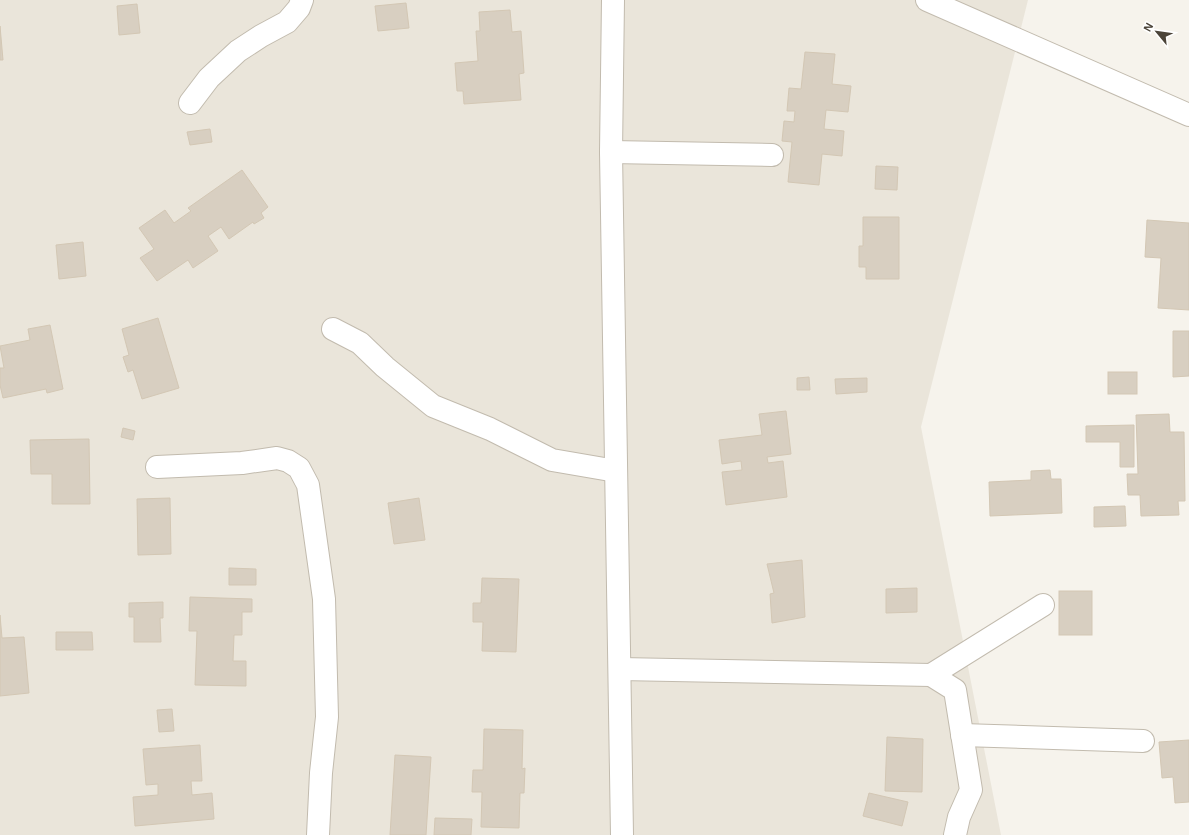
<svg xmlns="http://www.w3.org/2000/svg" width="1189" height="835" viewBox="0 0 1189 835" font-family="Helvetica,sans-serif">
  <rect width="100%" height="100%" fill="#f6f3ec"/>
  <path fill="#eae5da" d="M0,0H1028L921,427L1001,835H0Z"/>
  <g fill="#d8cfc1" stroke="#d3c7b4">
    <path d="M406,3L409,28L378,31L375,6Z"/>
    <path d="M137,4L140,33L119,35L117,6Z"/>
    <path d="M510,10L512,32L521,31L524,73L519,74L521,100L464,104L463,91H457L455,63L478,61L476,31H480L479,12Z"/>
    <path d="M0,26L3,60H0Z"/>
    <path d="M805,52L835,54L832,84L851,86L848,112L826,110L824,129L844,131L842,156L822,154L819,185L788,182L792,142L782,141L784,121L794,122L795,111H787L789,88L801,89Z"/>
    <path d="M210,129L212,142L190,145L187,132Z"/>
    <path d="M876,166L898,167L897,190L875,189Z"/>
    <path d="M242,170L268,207L261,213L264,218L254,224L253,222L229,239L221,227L208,236L218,251L193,268L188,260L157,281L140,258L154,249L139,228L165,210L174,223L191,211L188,208Z"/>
    <path d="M863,217H899V279H866V267H859V246H863Z"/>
    <path d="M1147,220L1189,223V310L1158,308L1161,258L1145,257Z"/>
    <path d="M83,242L86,276L59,279L56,245Z"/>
    <path d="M158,318L179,388L142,399L133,370L128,372L123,357L129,355L122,329Z"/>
    <path d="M50,325L63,389L47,393L46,389L3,398L0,385V368H4L0,346L30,340L28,329Z"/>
    <path d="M1173,331H1189V376L1173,377Z"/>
    <rect x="1108" y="372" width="29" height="22"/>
    <path d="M809,377L810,390H797V378Z"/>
    <path d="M867,378V392L836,394L835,379Z"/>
    <path d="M786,411L791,454L767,457L768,463L783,461L787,497L726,505L722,472L742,470L741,461L722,464L719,440L762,435L759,414Z"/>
    <path d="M1169,414L1170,432H1184L1185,501H1178L1179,515L1141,516L1140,495H1128L1127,474H1138L1136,415Z"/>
    <path d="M1134,425V467H1120V442H1086V426Z"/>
    <path d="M123,428L135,431L133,440L121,437Z"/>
    <path d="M89,439L90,504H52V474H31L30,440Z"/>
    <path d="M1050,470L1051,479H1061L1062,513L990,516L989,482L1031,480V471Z"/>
    <path d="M170,498L171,554L138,555L137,499Z"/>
    <path d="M419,498L425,540L394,544L388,503Z"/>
    <path d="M1125,506L1126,526L1094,527V507Z"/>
    <path d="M802,560L805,617L772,623L770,594L774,593L767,564Z"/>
    <path d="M229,568L256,569V585H229Z"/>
    <path d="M482,578L519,579L516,652L482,651L483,622H473V603H481Z"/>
    <path d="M917,588V612L886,613V589Z"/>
    <rect x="1059" y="591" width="33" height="44"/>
    <path d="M190,597L252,599V612H242V635H234L233,661H246V686L195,685L197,631H189Z"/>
    <path d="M163,602V618H160L161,642H134V617H129V603Z"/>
    <path d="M0,615L2,638L24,637L29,693L0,696Z"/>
    <path d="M56,632H92L93,650H56Z"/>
    <path d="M172,709L174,731L159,732L157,710Z"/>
    <path d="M484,729L523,730L522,769L525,768L524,793H520L519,828L481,827L482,792H472L473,770H483Z"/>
    <path d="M887,737L923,739L922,792L885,791Z"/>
    <path d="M1189,740V802L1175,803L1173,777L1162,778L1159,742Z"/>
    <path d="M200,745L202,781H191L192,795L212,793L214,819L135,826L133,797L158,795V784L146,785L143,749Z"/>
    <path d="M395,755L431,757L426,835H390Z"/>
    <path d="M869,793L908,802L902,826L863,816Z"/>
    <path d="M435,818L472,819L471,835H434Z"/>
  </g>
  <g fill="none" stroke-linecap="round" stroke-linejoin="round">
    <g stroke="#c2bbae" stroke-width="24">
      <g id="minor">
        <path d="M613,0L611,152L622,835"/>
        <path d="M927,0L1189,115"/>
        <path d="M190,103L209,78L238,51L261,36L287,22L299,8L302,0"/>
        <path d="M611,152L772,155"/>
        <path d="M333,329L360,343L385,367L433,406L490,429L552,460L616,471"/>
        <path d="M157,467L242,463L277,458L288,461L299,468L308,485L324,599L327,717L321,773L318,835"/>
        <path d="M620,669L931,675L955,690L971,790L959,817L955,835"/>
        <path d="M931,675L1043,605"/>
        <path d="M962,735L1143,741"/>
      </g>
    </g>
    <use href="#minor" stroke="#fff" stroke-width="22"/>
  </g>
  <g transform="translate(1157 32) rotate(299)" stroke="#ffffff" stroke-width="3" paint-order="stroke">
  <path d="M0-3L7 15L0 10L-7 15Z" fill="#4b4439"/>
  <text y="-6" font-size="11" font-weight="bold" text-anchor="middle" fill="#4b4439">N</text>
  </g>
</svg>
